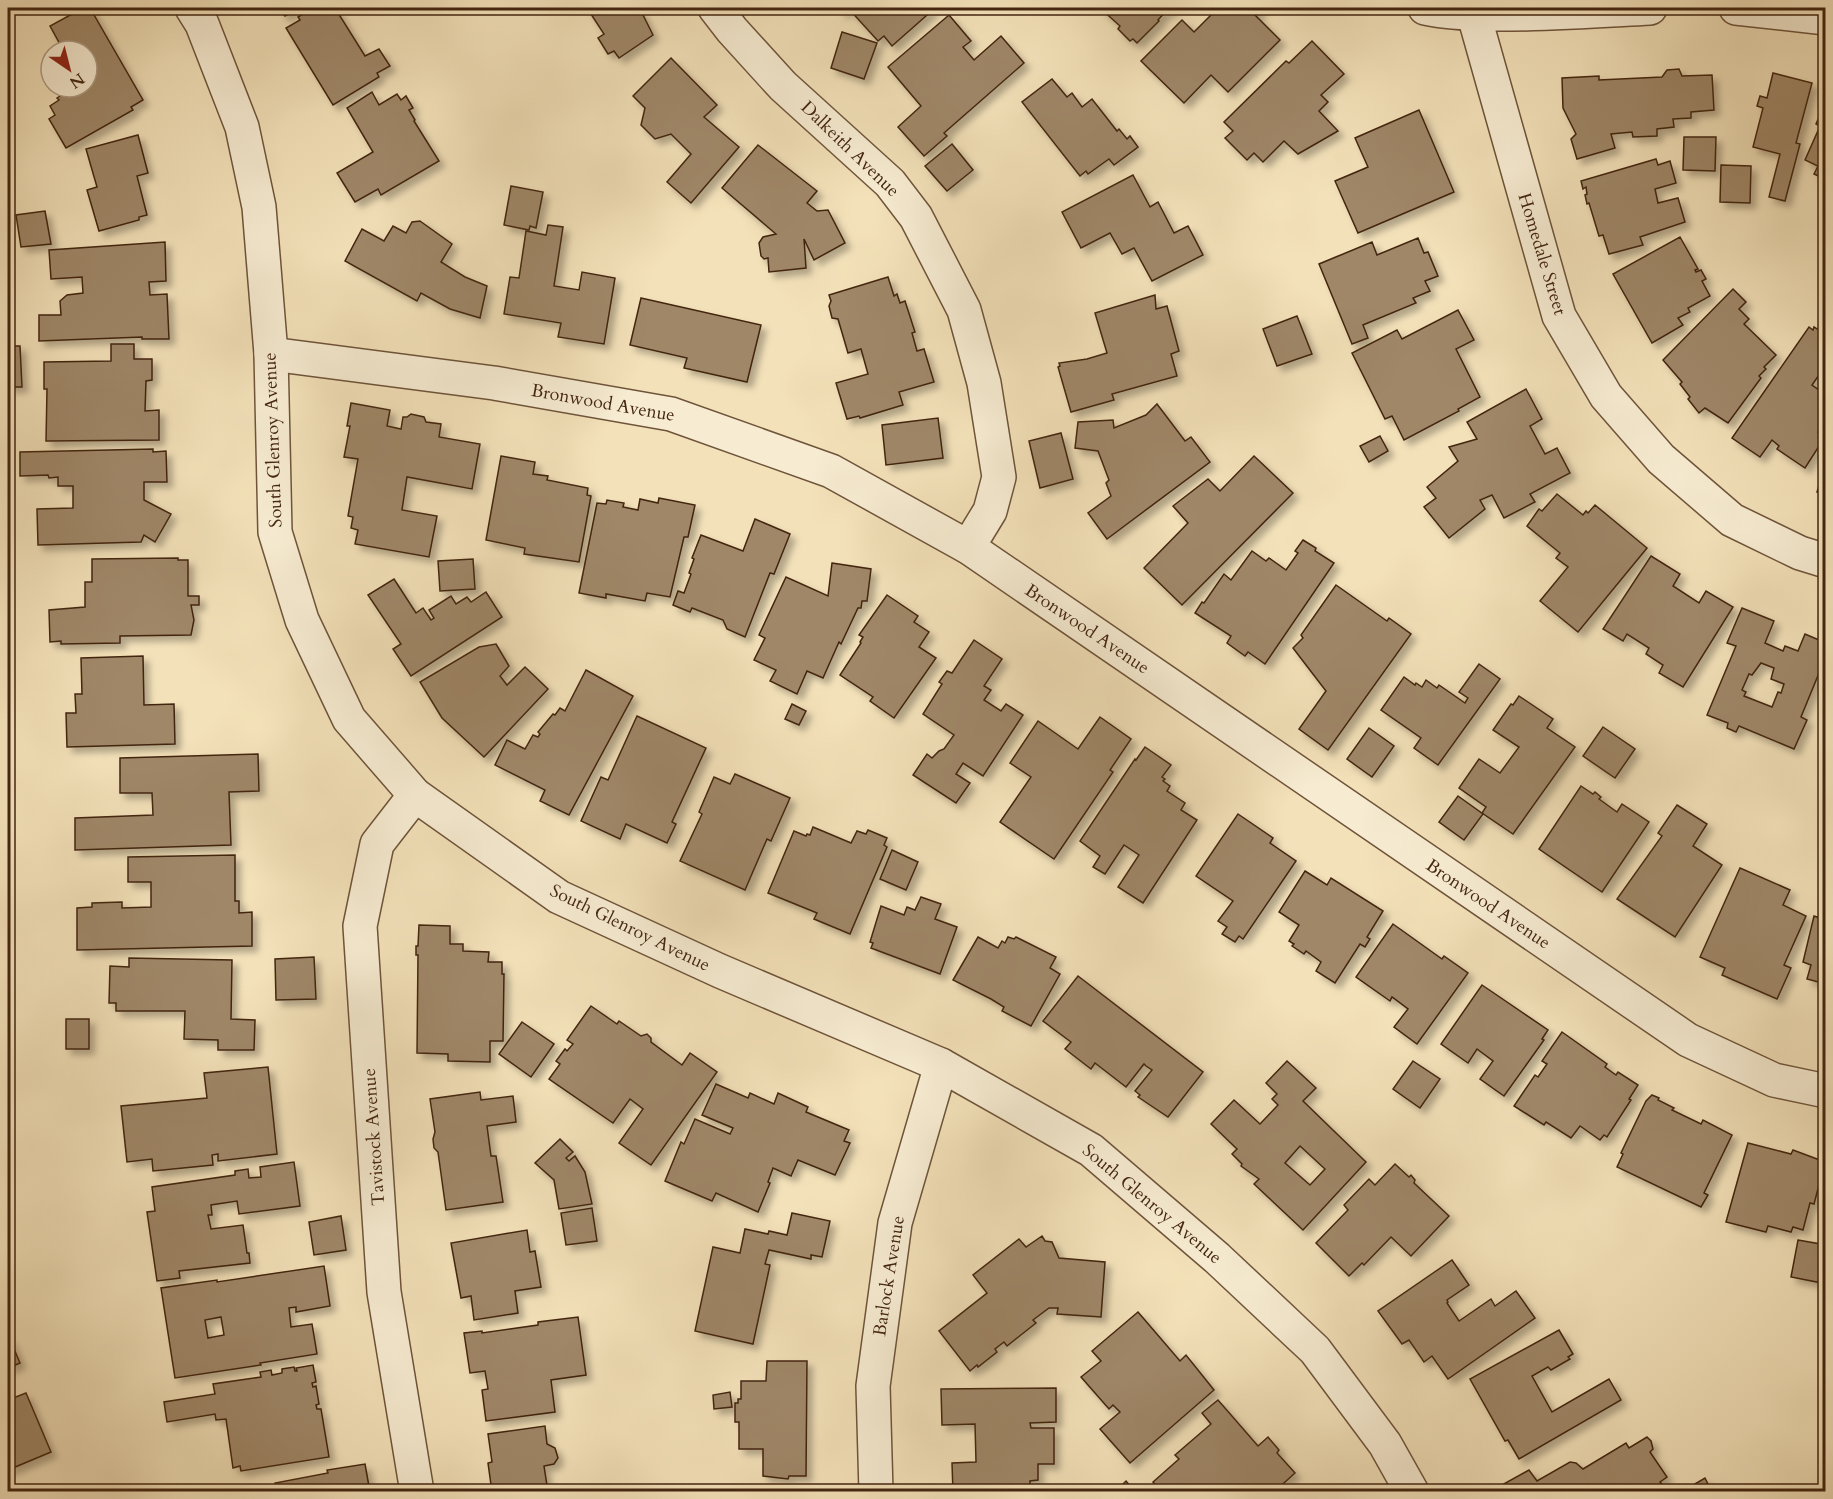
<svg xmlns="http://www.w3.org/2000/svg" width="1833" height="1499" viewBox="0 0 1833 1499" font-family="Cardo,serif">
  <defs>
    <filter id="shadow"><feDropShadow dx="5.5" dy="5.5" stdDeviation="3" flood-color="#0004"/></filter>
  </defs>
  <rect width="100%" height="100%" fill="#f3e1b9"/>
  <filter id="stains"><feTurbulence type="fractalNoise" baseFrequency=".00333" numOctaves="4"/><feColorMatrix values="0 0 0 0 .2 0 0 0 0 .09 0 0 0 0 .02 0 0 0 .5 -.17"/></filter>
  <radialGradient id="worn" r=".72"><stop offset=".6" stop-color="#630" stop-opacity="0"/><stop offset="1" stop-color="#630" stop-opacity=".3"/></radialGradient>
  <g fill="#9f8768" stroke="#432510" stroke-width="1.5" fill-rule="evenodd" filter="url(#shadow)">
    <path d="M83,8H90L143,100L131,107L133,110L66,148L49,119L55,115L50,106L59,100L57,98L66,92L63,87H87V51H57L62,48L50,26Z"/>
    <path d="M279,8H299L285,16Z"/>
    <path d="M312,8H335L365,56L379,49L390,66L377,73L379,77L333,105L286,28L300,20L298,17Z"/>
    <path d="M587,8H636L642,13L653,35L619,58L614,51L608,54L598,38L604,34Z"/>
    <path d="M838,8H935L892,46L884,36L878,41L848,8L843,13Z"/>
    <path d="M1100,8H1174L1169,12L1167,10L1158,20L1159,21L1137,43L1133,39L1130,41L1118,29L1120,26Z"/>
    <path d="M1218,8H1263L1255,15L1280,40L1228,92L1211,75L1184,103L1141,61L1182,20L1194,32Z"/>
    <path d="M949,15L971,41L963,47L974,60L1001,36L1024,63L944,133L947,136L924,156L898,127L921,106L888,67Z"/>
    <path d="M842,32L877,43L864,79L831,68Z"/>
    <path d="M1312,41L1344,74L1321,95L1328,102L1319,111L1338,131L1298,154L1284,141L1263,162L1254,153L1247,160L1225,138L1233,131L1224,122L1286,61L1289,63Z"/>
    <path d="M671,58L717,105L704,117L739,147L691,203L667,182L691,154L671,134L655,139L641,125L645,108L633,96Z"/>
    <path d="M1679,69L1682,76L1712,75L1714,110L1691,112V118L1673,119L1674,127L1657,129V136L1633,137L1632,132L1611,134L1615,148L1577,159L1571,139L1576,134L1563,108L1562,78L1599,76V80L1662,77L1667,70Z"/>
    <path d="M1773,73L1812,83L1796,143L1800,144L1785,201L1769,197L1780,154L1753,147L1763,108L1757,106L1760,96L1767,98Z"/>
    <path d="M1052,79L1067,97L1072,93L1082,107L1092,99L1117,131L1119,129L1127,139L1130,136L1138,147L1114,165L1109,159L1088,174L1086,171L1080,176L1022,102Z"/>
    <path d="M372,92L379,105L397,94L401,100L406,96L413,108L409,110L415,120L414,121L439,161L381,195L378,189L355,202L337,173L373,152L347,108Z"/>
    <path d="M1826,102V179L1814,174L1818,166L1805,160L1820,126L1816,124Z"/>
    <path d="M1419,110L1454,192L1358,233L1335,181L1368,167L1355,138Z"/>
    <path d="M138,135L148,173L137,176L147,215L139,217V220L99,231L87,190L97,187L86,149Z"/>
    <path d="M1684,137H1716L1715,171L1683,170Z"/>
    <path d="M952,144L973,170L947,191L925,166Z"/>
    <path d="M758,145L817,191L807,203L817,211L828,210L845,243L814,260L804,239L806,268L769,272L768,258L764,259L761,256L759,243L763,237L776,234L722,188Z"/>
    <path d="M1656,159L1658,165L1670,161L1676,183L1655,189L1658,203L1678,198L1685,222L1640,237L1643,245L1609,254L1603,235L1599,236L1589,203L1587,204L1585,195L1587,194L1586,187L1583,189L1581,181Z"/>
    <path d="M1721,165L1751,166L1750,203L1720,202Z"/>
    <path d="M1133,175L1150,207L1158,202L1174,233L1188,226L1203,255L1152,281L1134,248L1122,254L1110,233L1081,248L1062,212Z"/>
    <path d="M511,186L543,192L536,228L530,226L529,230L504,225Z"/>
    <path d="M45,211L51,244L21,247L16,215Z"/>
    <path d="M420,221L452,244L441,262L465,277L487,286L480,318L450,309L421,293L417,301L345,261L362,229L384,241L393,226L406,233L412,222Z"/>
    <path d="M548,225L563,227L554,286L579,290L582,272L615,278L604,344L558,337L561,323L504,314L510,277L519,278L526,231L546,235Z"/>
    <path d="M1680,237L1698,269L1695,270L1696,272L1701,270L1706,279L1702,281L1710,296L1688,308L1690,312L1678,318L1683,325L1652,343L1613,274Z"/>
    <path d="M1418,238L1424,253L1428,252L1438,276L1425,281L1430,291L1413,298L1416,303L1363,325L1368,338L1352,344L1319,264L1372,242L1377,255Z"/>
    <path d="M165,242L166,281L149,282L150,295L167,294L169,339H142V337L39,341V315H61L60,301L67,295L83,293L82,277L51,279L49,250Z"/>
    <path d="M888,277L894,296L897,294L900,303L905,301L915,332L912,333L917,351L924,349L934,382L899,392L903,405L860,418L859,416L847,419L836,383L868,374L861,349L848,353L838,319L832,318L829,306L831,301L829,295Z"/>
    <path d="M1733,289L1746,302L1739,309L1749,319L1744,324L1776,355L1764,367L1766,369L1759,376L1761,378L1728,423L1705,408L1699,413L1688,399L1690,397L1680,384L1682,382L1663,360Z"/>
    <path d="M1155,295L1156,309L1167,306L1179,351L1171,354L1177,376L1112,394L1114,400L1071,412L1058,367L1060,366L1059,363L1087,359L1107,353L1095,313Z"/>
    <path d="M641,298L761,325L747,382L684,368L687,358L630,345Z"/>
    <path d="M1458,310L1474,340L1456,349L1480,397L1458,409L1459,411L1404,440L1392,416L1385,419L1352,353L1397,330L1402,339Z"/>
    <path d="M1297,316L1312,354L1277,366L1263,329Z"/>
    <path d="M1809,327L1813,330L1814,327L1826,335V365L1812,385L1826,395V421L1818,432L1825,437L1805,468L1777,449L1779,446L1772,440L1760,457L1732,438Z"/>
    <path d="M111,344H134V359H152V380L146,381L145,411L159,410V440L46,441L47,389H44V362L111,361Z"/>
    <path d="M8,346H20L22,387H8Z"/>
    <path d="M1526,389L1542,419L1530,426L1545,454L1557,448L1570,473L1530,494L1535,502L1504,518L1492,495L1480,500L1485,509L1449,538L1424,507L1436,498L1427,487L1458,461L1449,447L1477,439L1467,422Z"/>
    <path d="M351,403L390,410L387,426L401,429L403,417H407L411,414L424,417L426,422L441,424L439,437L480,444L472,489L407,477L402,510L437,516L429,557L355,544L358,530L351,528L353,517L348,516L358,459L344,457L350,426H347Z"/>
    <path d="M1157,404L1185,441L1191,437L1210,462L1107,539L1088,513L1111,496L1106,483L1109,480L1098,451L1075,448L1078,422L1113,420L1114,428L1146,415Z"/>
    <path d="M938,418L943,458L886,465L882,425Z"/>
    <path d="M1061,433L1073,479L1040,488L1029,441Z"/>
    <path d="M1380,436L1388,451L1369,462L1360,446Z"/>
    <path d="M153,449V452L166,451L167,482H144V500L171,514L155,542L144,535L141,542L38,545L37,509L73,508V486H58V477L49,478L48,475L20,476V452Z"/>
    <path d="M501,456L535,462L533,474L548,476L547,480L588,488L587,495L591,496L579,562L524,554L525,548L486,540Z"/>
    <path d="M1254,456L1293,493L1182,605L1144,568L1188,523L1173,506L1208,479L1220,491Z"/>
    <path d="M1826,463V495L1817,492Z"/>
    <path d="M1557,494L1583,515L1586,511L1588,513L1595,505L1647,548L1578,632L1540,601L1568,567L1556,558L1560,553L1527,526L1539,509L1542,511Z"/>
    <path d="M659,498L695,505L688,537H684L670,597L647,593L645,601L606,594V598L579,593L597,503L606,504L607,500L624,503L623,507L638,510L640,499L658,503Z"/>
    <path d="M755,519L790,534L774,574L770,573L745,637L727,629L723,620L692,608L690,612L673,605L678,591L684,593L691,574L689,573L694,559L692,558L701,535L743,551Z"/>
    <path d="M1303,540L1316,548L1315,551L1334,563L1265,664L1248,652L1245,656L1227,643L1231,636L1195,613L1202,602L1204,603L1224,574L1231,580L1252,551L1266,561L1269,558L1286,570L1298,553L1295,551Z"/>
    <path d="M1651,556L1680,574L1673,586L1699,603L1706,591L1733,607L1683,687L1659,673L1663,665L1646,654L1649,648L1627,634L1623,641L1603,629Z"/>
    <path d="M178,558V560H188V596H199V605H191L194,620L191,635L120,636V643L61,644V641L50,642L49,610L85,607V582H92V559Z"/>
    <path d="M473,559L475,589L440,591L438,561Z"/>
    <path d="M832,563L871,569L867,601H862L861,608H858L841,644L839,642L823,678L807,671L797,694L770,681L776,670L754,660L765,638L759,635L786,577L828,596Z"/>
    <path d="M394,579L416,613L423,608L431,620L434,618L429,610L451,596L456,604L467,597L471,602L486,592L502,617L411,676L393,649L401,644L368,595Z"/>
    <path d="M1336,585L1387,621L1389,618L1411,634L1328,750L1299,729L1326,691L1293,648L1303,638L1301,635Z"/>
    <path d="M887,595L918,616L914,622L929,632L919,647L936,658L894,718L870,701L873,697L840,675L861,643L860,642L863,637L859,635Z"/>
    <path d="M1742,608L1774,621L1765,643L1783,651L1785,646L1798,651L1805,634L1826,643V656L1801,717L1807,720L1794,749L1739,726L1736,732L1727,728L1728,723L1707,715L1736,646L1727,643ZM1761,663L1774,668L1771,679L1784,684L1781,693L1778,692L1772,707L1744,696L1746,692L1742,690L1749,674L1752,675Z"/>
    <path d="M974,640L1002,659L984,686L991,690L984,700L1001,711L1006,704L1023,715L983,776L963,763L956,774L970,783L956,803L913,775L927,754L932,758L939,751L944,749L954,735L923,714L942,684L939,682L947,671L952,673Z"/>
    <path d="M496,644L509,666L500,676L507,685L525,667L548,689L484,757L442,718L420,682L479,647Z"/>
    <path d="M143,656L144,705L174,704L175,744L67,747L66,713H76L75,694H82L81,658Z"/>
    <path d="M1479,664L1500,679L1438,765L1414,748L1421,738L1381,710L1404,677L1415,685L1416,683L1422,687L1426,680L1437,688L1439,685L1465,703L1468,698L1459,692Z"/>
    <path d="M586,670L633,696L569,815L540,801L545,790L495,765L507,740L525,749L533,735L538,737L540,734L538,732L553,714L555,715L560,708L565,711Z"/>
    <path d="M1519,696L1553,719L1547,728L1575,747L1513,834L1482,813L1486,807L1459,788L1479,759L1500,773L1519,747L1493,730L1511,704L1513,705Z"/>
    <path d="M792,704L806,711L799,725L785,719Z"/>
    <path d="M637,716L706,748L672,822L676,824L667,843L626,824L620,839L581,821L601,777L608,780Z"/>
    <path d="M1100,717L1131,739L1110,770L1113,772L1054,859L1000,822L1031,777L1010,763L1038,721L1078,749Z"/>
    <path d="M1603,727L1635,749L1615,778L1583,756Z"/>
    <path d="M1369,728L1394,746L1372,777L1347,759Z"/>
    <path d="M1145,747L1171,765L1162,777L1165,779L1163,781L1170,786L1167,791L1185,803L1181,810L1197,820L1143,903L1118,887L1139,855L1124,845L1105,874L1093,867L1100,856L1080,841L1135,759L1136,760Z"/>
    <path d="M258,754L259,791L229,792L231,845L75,850V818L153,815L152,793H120V758Z"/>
    <path d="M735,774L790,798L771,841L767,839L745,890L680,861L702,814L699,812L714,777L730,784Z"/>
    <path d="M1581,786L1593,794L1595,792L1601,797L1599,799L1617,812L1622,804L1649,822L1602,892L1539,849Z"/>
    <path d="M1458,796L1483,814L1464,840L1439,822Z"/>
    <path d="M1677,805L1707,824L1693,846L1722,865L1675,937L1617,899L1662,836L1658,833Z"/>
    <path d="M1238,814L1273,838L1270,843L1296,861L1243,939L1239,936L1235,942L1222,934L1227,927L1218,921L1233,901L1196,876Z"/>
    <path d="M813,827L851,843L857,831L866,834L868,830L887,838L884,845L887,847L850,934L814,919L817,913L768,893L794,831L806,836L807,834L810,835Z"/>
    <path d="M892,850L918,862L906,890L880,879Z"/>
    <path d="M235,855V901H239V913L252,912V946L77,950V908L92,907V903L122,902V908L151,907V882H128V857Z"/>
    <path d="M1740,868L1790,890L1783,905L1806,916L1784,965L1791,968L1777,999L1722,975L1725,968L1700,957Z"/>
    <path d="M1305,871L1327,885L1331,878L1383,911L1367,937L1370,939L1365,947L1360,944L1335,983L1316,971L1321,962L1306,951L1304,954L1292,946L1294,944L1289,941L1299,925L1279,912Z"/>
    <path d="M921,897L941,904L935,919L957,927L940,974L871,948L873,943L870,942L881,906L904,915L907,907L915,910Z"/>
    <path d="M1814,916L1826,920V984L1807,979L1811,965L1803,962Z"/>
    <path d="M1393,924L1442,959L1444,956L1468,973L1417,1044L1394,1027L1408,1009L1392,997L1390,1001L1356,977Z"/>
    <path d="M419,925L450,926V944H463V951L489,952L488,962H502V974H504L503,1041H490V1062L448,1061V1054L417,1053L418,955H416V946H418Z"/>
    <path d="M978,937L998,948L1002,941L1005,943L1008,937L1014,939L1016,937L1056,957L1050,968L1060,974L1031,1026L1002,1011L1004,1007L991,999L953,980Z"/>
    <path d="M314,957L316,999L276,1000L275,959Z"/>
    <path d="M129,958L232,960L231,1019L255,1020L254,1050H218V1040L184,1039L185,1011H116V1003H109L110,966L129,967Z"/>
    <path d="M1078,976L1203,1072L1168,1117L1138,1097L1140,1095L1135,1091L1152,1070L1146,1066L1144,1064L1126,1087L1095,1063L1091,1069L1065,1049L1071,1042L1043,1021Z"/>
    <path d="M1482,985L1548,1030L1542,1039L1544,1040L1504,1096L1480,1079L1493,1061L1477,1049L1468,1063L1441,1044Z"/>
    <path d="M591,1006L617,1024L619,1021L641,1036L647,1034L651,1038V1042L682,1065L690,1053L717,1072L651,1165L619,1143L643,1109L630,1099L613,1123L549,1079L560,1064L556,1061L565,1049L567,1051L573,1044L567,1040Z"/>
    <rect x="66" y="1019" width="23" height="30"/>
    <path d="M522,1022L554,1044L531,1077L499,1054Z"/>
    <path d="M1562,1032L1607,1064L1605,1067L1616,1075L1618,1072L1638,1085L1629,1099L1631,1100L1607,1137L1604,1135L1600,1140L1580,1126L1571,1138L1546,1122L1544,1125L1514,1106L1535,1075L1538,1077L1547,1064L1542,1061Z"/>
    <path d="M1287,1061L1316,1088L1303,1101L1366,1162L1303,1230L1254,1184L1259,1179L1241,1166L1242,1164L1232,1154L1237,1149L1211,1124L1234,1100L1260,1124L1278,1105L1272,1099L1277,1094L1266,1083ZM1300,1146L1325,1169L1310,1185L1285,1163Z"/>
    <path d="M1413,1061L1440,1079L1420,1108L1393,1089Z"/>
    <path d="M268,1067L277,1154L218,1161V1154L212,1155L213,1165L153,1171L152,1159L127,1162L121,1106L207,1098L204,1073Z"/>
    <path d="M716,1084L748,1098L750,1093L774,1104L778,1093L808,1107L806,1112L849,1130L844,1141L850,1143L835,1175L798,1160L791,1176L773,1168L768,1182L770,1183L758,1212L716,1193L712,1201L665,1181L681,1142L684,1144L695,1119L730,1134L733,1128L702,1115Z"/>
    <path d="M480,1092L481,1100L513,1096L516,1122L487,1126L491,1156H496L503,1202L446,1210L438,1152L434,1148L433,1139L435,1132L430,1099Z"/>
    <path d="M1652,1095L1659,1098L1658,1100L1674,1108L1672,1110L1701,1124L1703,1120L1732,1135L1704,1193L1708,1195L1701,1207L1617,1167L1623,1154L1621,1153L1646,1101Z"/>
    <path d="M560,1139L573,1152L566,1158L569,1161L575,1156L585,1172L592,1204L559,1209L554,1180L535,1163Z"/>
    <path d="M1748,1143L1791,1154L1793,1150L1825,1162L1814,1204L1810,1203L1803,1230L1793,1227L1791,1232L1768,1226L1766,1232L1726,1222Z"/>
    <path d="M294,1162L300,1206L239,1214L237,1201L211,1205L212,1215H208L211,1229L243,1225L247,1253H249L250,1263L179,1271L180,1278L157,1281L147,1212L155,1211L152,1187L235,1175V1171L248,1169L249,1178L261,1177L260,1167Z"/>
    <path d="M1395,1164L1409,1177L1411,1175L1415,1180L1414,1183L1449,1216L1411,1256L1391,1237L1364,1265L1362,1263L1349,1276L1316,1243L1348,1210L1344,1205L1369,1179L1375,1185Z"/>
    <path d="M592,1208L597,1241L566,1245L561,1213Z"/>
    <path d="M792,1213L830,1221L822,1257L811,1255V1259L769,1250L765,1264L770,1265L753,1344L695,1331L713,1247L740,1253L745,1229L768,1234L769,1231L787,1235Z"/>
    <path d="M341,1216L346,1250L314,1255L309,1222Z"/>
    <path d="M527,1230L530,1252L535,1251L541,1287L515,1291L518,1313L474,1320L471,1296L461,1298L451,1243Z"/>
    <path d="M1042,1236L1045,1241L1052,1242L1059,1258L1105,1262L1101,1317L1057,1314L1058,1308H1049L1033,1320L1036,1323L1007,1346L1004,1342L995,1349L997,1352L978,1367L977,1365L970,1371L939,1331L987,1293L973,1275L1019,1239L1026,1247Z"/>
    <path d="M1798,1240L1826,1245V1262L1822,1283L1791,1277Z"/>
    <path d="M1452,1260L1469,1285L1447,1300L1448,1302L1447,1303L1459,1321L1491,1299L1495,1306L1516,1291L1535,1318L1448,1379L1432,1356L1424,1362L1409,1340L1402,1344L1378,1311Z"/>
    <path d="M324,1266L330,1306L296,1312V1307L289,1308L291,1327L312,1324L317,1354L260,1363L261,1365L175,1378L161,1288L217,1280V1282ZM221,1317L224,1335L208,1338L205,1320Z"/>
    <path d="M1138,1312L1180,1361L1186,1355L1214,1390L1130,1463L1100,1429L1120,1412L1113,1405L1109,1409L1081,1377L1101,1361L1092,1351Z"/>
    <path d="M578,1317L586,1375L551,1380L555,1412L486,1421L482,1390L488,1389L485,1371L470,1373L464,1333L482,1331V1333L538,1325V1322Z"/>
    <path d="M1559,1330L1573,1354L1568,1357L1570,1359L1551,1370L1548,1367L1532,1376L1552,1412L1609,1379L1621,1400L1519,1459L1508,1440L1505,1441L1470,1379Z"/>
    <path d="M9,1337L20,1363L8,1368V1338Z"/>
    <path d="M767,1361H807L806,1476H789L788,1479L763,1476V1449H739V1422H735V1403H738V1399H741V1381H766Z"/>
    <path d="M313,1365L316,1382L312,1383L313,1387L316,1386L319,1404L316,1405L317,1409H321L329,1457L241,1471L240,1466L233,1468L226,1419L216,1420L215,1414L167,1422L164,1402L215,1394L213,1384L261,1377L260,1372L271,1370L272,1375L282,1373V1369L294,1367L295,1371H297L296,1368Z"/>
    <path d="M1056,1388V1422L1030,1423L1031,1428H1054V1464H1038V1480L1030,1481V1492H953L952,1463L976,1462L975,1424L942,1425L941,1389Z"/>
    <path d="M730,1392L732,1407L714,1409L713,1395Z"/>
    <path d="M26,1393L51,1452L8,1470V1400Z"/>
    <path d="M1218,1400L1258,1446L1268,1437L1279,1450L1277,1453L1295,1473L1274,1492H1188L1190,1488L1187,1485L1179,1492H1161L1153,1482L1179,1459L1175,1455L1211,1424L1202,1413Z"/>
    <path d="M545,1426L547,1444L555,1448L558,1458L554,1464L544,1466L548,1492H492L488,1463L492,1462L488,1434Z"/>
    <path d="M1647,1437L1651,1441L1653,1449L1650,1452L1667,1477L1660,1482L1662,1484L1650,1492H1503L1500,1486L1529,1470L1537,1481L1570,1462L1576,1463L1583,1469L1626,1443L1629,1448Z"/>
    <path d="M365,1464L370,1492H276L275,1483L328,1473L327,1470Z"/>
    <path d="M1705,1478L1712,1492H1681Z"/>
    <path d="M1126,1481L1135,1492H1115Z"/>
  </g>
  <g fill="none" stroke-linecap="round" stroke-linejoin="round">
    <g stroke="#6f543a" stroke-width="36">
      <g id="street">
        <path d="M192,8L202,24L242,127L259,207L271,354L275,532L302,620L349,719L415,795L559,897L720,971L941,1065L1091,1150L1217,1258L1315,1350L1385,1444L1412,1492"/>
        <path d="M715,8L732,30L783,86L890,183L916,217L964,310L984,383L999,477L990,511L968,547"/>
        <path d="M1425,8C1445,13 1468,13 1489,14C1543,15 1596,11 1650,8"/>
        <path d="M1472,8L1559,316L1606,396L1661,459L1732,520L1800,553L1826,561"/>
        <path d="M1736,8L1826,18"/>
        <path d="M271,354L494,383L671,414L831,471L968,547L1688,1040L1774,1080L1826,1091"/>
        <path d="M415,795L377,844L360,926L384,1292L417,1492"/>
        <path d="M876,1492L873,1386L895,1223L941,1065"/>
      </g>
    </g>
    <use href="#street" stroke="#f7ecd2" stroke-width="33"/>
  </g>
  <g text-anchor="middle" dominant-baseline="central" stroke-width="6" stroke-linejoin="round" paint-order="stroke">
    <g font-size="18" fill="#432510" stroke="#f7ecd2">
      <text transform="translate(850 149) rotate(44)">Dalkeith Avenue</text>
      <text transform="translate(1542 254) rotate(73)">Homedale Street</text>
      <text transform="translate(603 403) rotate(10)">Bronwood Avenue</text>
      <text transform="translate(273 440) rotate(-92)">South Glenroy Avenue</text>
      <text transform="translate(1087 629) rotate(34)">Bronwood Avenue</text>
      <text transform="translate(1488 904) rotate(34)">Bronwood Avenue</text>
      <text transform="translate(630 928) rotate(26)">South Glenroy Avenue</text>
      <text transform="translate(374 1137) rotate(-94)">Tavistock Avenue</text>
      <text transform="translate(1152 1204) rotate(40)">South Glenroy Avenue</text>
      <text transform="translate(889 1276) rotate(-81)">Barlock Avenue</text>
    </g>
  </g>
  <rect width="1833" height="1499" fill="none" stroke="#f3e1b9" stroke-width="30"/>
  <rect x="9" y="9" width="1815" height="1481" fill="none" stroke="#432510" stroke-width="3"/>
  <rect x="15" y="15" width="1803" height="1469" fill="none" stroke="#432510" stroke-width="1.5"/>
  <g transform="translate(69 69) rotate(145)"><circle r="28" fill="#f7ecd2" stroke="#af9c84" stroke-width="1.5"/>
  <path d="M0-4.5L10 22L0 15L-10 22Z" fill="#8f2418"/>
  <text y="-9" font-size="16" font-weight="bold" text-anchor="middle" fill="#432510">N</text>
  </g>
  <rect width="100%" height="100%" filter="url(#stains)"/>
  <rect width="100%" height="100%" fill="url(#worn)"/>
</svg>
